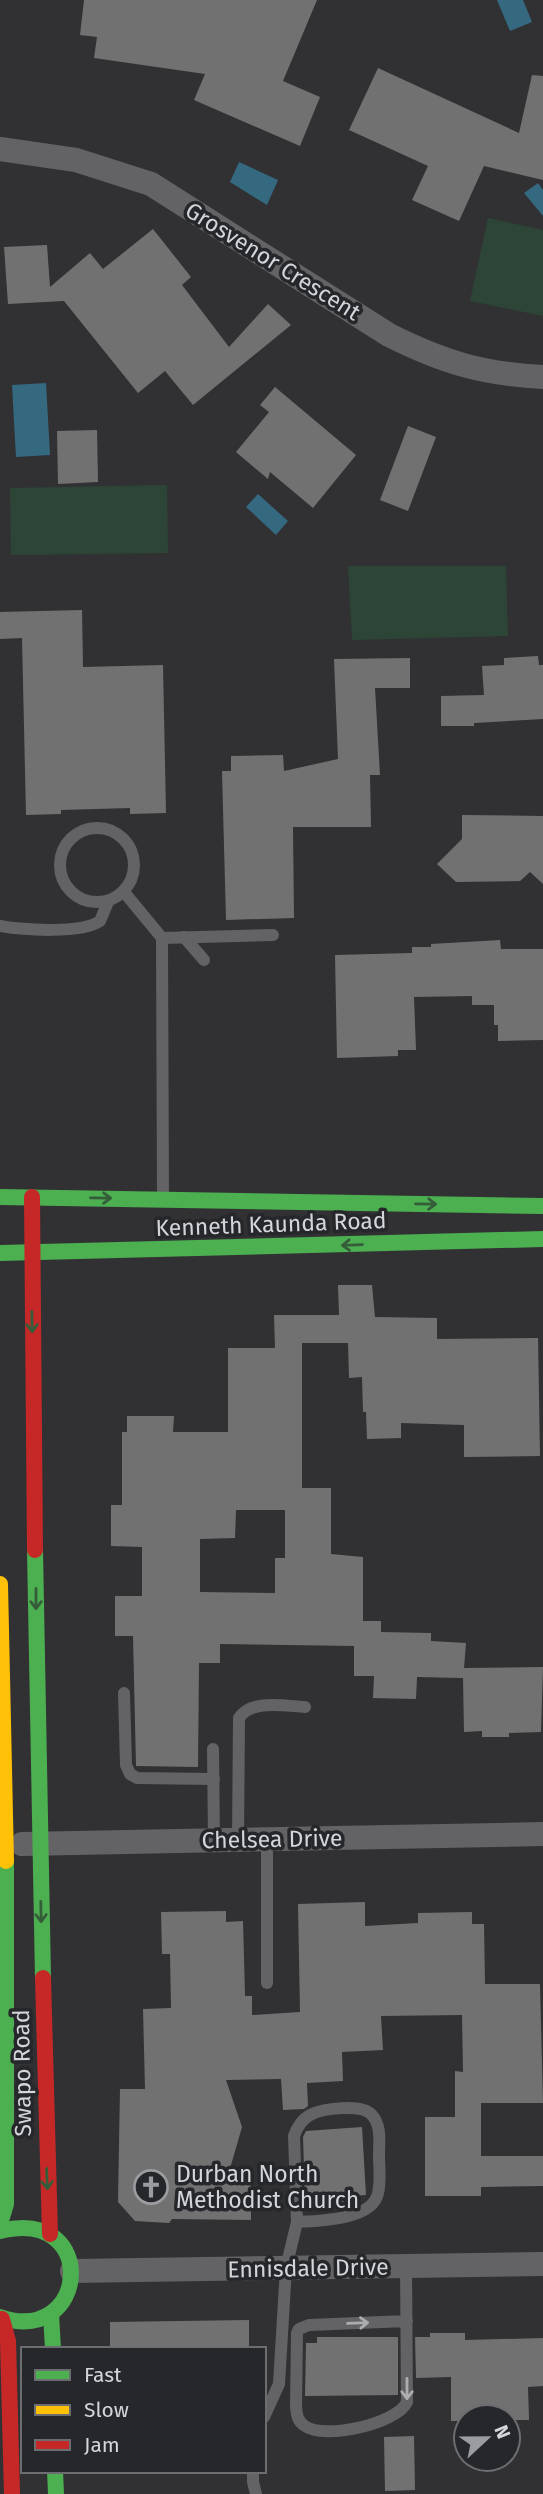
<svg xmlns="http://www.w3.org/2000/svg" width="543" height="2494" viewBox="0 0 543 2494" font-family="'Fira Sans',sans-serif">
  <rect width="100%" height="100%" fill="#313134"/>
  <g fill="#2c4537">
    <path d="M488,218L543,230V316L470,301Z"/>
    <path d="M167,485L168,553L11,555L10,488Z"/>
    <path d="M348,566H506L508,636L352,640Z"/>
  </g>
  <g fill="#356980">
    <path d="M497,0H523L532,22L510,31Z"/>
    <path d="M239,162L278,180L267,205L230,182Z"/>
    <path d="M538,183L543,190V216L524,193Z"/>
    <path d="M46,383L50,455L16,457L12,385Z"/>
    <path d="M258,494L288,521L276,535L246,507Z"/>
  </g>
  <g fill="#727172" fill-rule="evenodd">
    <path d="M84,0H317L283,81L320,97L300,146L194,100L205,74L94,58L97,37L80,35Z"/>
    <path d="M378,68L519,133L532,75L543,76V180L484,166L459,221L412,200L428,166L349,130Z"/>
    <path d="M153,229L191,277L182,285L229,347L268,304L291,325L193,405L165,371L138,393L64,301L8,304L4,247L47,245L50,287L90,253L103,269Z"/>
    <path d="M275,387L356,455L313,508L270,472L268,479L236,452L269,412L260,405Z"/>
    <path d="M408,426L436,437L408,511L380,500Z"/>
    <path d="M97,430L98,482L58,484L57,431Z"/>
    <path d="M82,610L83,667L163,665L166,813L130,814V808L61,810V814L26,815L22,638L0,639V612Z"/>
    <path d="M538,656L539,665H543V719L474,723V726H441V696L484,695L482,666L504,665V658Z"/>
    <path d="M410,658V688H375L380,775H370L371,827H293L294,918L226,920L222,771H231V756L283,755L284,771L338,759L334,659Z"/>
    <path d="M462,815L543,816V884L530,872L520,881L456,882L437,864L462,839Z"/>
    <path d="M500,940L501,949H543V1040L498,1041V1025H494V1005H472V996L414,997L416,1050H398V1056L337,1058L335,955L412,953V947H431V944Z"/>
    <path d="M338,1285H372L375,1317L437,1318V1339L538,1338L540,1456L464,1457V1425L401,1423V1438L367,1439L366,1412H363L362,1377L349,1378L348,1343H302V1488H331V1554L363,1557V1621H381V1632L431,1633V1641L466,1643L464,1668L543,1667L541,1732L509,1733V1737H482V1731L464,1732L463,1678L417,1677L416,1699L373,1698L374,1676H354V1646L220,1644V1663H199L198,1767L136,1766L133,1636H115V1596H142V1547L111,1546V1505H122V1432H127V1416H174L173,1432H228V1348H275L274,1315H339ZM236,1510H285V1558H275V1593L200,1592V1539L235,1538Z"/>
    <path d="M365,1902V1926L418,1923V1913L472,1912V1924H484L485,1984H540L543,2103H481V2156H543V2186L481,2187V2196H425V2117H455V2071L463,2072L462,2015L381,2016L383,2050L342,2052L343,2081L307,2083L308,2106L304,2109L283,2110L281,2079L226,2080L242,2127L229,2172H251V2220L172,2219L169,2223L135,2221L118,2202L120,2089H145L143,2009L171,2008L170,1954H162L161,1912L226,1911V1922L243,1921L245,1996H252V2015L300,2012L298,1904Z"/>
    <path d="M362,2127L366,2195L350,2196L351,2206L317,2209V2197H305L303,2137L306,2131Z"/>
    <path d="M249,2320V2349H110V2322Z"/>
    <path d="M430,2333H465V2340L543,2338V2386L528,2387L529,2420H508V2417H466V2421H451V2377L416,2378L415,2337H430Z"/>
    <path d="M317,2337H398V2395L305,2396L306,2343H317Z"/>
    <path d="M414,2436L415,2490L385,2491L384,2437Z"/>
  </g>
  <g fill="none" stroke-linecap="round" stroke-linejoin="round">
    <g stroke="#636365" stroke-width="12">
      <circle cx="97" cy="865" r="37"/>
      <path d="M124,892L162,938L163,1198"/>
      <path d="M0,926C22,930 82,934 100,921L108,902"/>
      <path d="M184,937L204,960"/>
      <path d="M162,938L273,935"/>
      <path d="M124,1693L126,1765L130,1774L137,1778L214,1779"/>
      <path d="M213,1749L214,1841"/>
      <path d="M238,1840L239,1718C252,1699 284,1706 305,1707"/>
      <path d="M267,1983V1839"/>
      <path d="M406,2266L407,2402C397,2424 324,2440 305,2426C297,2421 297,2415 296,2407L297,2333L299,2329L309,2325L407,2321"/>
      <path d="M264,2417L279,2384L286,2268L297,2222L294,2136C297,2127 301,2120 310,2115C323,2108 361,2104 371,2114C382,2125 379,2142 379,2155C379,2167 381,2182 378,2193C373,2220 319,2221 297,2222"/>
      <path d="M253,2471V2482L256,2494"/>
    </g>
    <g stroke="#636365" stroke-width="24">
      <path d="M0,149L76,160L151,184L389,335C443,362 482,374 543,377"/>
      <path d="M22,1844L543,1834"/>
      <path d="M72,2271L543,2264"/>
    </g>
    <g stroke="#4caf50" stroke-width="16">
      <path d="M0,1197L543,1206"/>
      <path d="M0,1253L543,1239"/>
      <path d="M35,1550L43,1978"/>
      <path d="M0,2224L6,2204V1861"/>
      <path d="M0,2231C100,2206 89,2347 0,2317"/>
      <path d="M51,2314L53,2349"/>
      <path d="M55,2471L56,2494"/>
    </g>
    <path stroke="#ffc107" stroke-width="16" d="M0,1584L6,1861"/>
    <g stroke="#c62828" stroke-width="16">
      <path d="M32,1197L35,1550"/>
      <path d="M43,1978L50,2234"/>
      <path d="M2,2319L8,2341L12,2494"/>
    </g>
  </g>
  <defs><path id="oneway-shaft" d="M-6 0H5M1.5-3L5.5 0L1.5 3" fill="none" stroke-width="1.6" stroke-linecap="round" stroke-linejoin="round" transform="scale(1.75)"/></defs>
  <g stroke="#355d3a">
    <use href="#oneway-shaft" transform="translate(101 1198) rotate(1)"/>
    <use href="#oneway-shaft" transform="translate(426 1204) rotate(1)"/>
    <use href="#oneway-shaft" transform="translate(352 1245) rotate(178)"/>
    <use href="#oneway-shaft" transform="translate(32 1322) rotate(89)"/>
    <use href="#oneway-shaft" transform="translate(36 1599) rotate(90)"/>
    <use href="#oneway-shaft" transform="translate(41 1912) rotate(89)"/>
    <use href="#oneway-shaft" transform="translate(47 2179) rotate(88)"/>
  </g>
  <g stroke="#acadb0">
    <use href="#oneway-shaft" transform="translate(358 2323) rotate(-2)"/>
    <use href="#oneway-shaft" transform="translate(407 2389) rotate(90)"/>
  </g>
  <defs>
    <g id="church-ring" transform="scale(1.75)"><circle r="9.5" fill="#26272b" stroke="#9b9c9f" stroke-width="1.5"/><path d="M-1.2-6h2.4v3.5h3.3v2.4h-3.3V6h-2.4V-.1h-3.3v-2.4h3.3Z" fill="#9b9c9f"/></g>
  </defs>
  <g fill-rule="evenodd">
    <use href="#church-ring" x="151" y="2187"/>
  </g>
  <g text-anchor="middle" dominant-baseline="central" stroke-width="7" stroke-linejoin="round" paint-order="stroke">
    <g font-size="23" fill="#d4d5d8" stroke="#26272b">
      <text transform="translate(273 261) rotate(32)">Grosvenor Crescent</text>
      <text transform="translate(271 1224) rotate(-2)">Kenneth Kaunda Road</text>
      <text transform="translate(272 1839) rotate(-1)">Chelsea Drive</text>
      <text transform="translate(22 2073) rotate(-91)">Swapo Road</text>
      <text transform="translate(308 2268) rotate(-1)">Ennisdale Drive</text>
    </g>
    <g font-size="23" fill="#d4d5d8" stroke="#26272b" text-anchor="start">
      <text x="176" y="2174">Durban North<tspan x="176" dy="26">Methodist Church</tspan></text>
    </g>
  </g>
  <rect x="21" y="2347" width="245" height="126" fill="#26272b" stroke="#6c6d70" stroke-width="2"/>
  <rect x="35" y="2370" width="35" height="10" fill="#4caf50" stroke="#6c6d70" stroke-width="2"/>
  <text x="84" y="2382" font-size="21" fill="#d4d5d8">Fast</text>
  <rect x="35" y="2405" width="35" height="10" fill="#ffc107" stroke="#6c6d70" stroke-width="2"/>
  <text x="84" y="2417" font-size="21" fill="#d4d5d8">Slow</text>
  <rect x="35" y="2440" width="35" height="10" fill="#c62828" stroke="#6c6d70" stroke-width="2"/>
  <text x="84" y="2452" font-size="21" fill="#d4d5d8">Jam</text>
  <g transform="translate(487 2438) rotate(68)"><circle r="33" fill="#26272b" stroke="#6c6d70" stroke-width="2"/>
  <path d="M0-5L12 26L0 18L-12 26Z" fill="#9b9c9f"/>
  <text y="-10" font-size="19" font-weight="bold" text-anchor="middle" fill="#d4d5d8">N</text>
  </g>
</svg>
